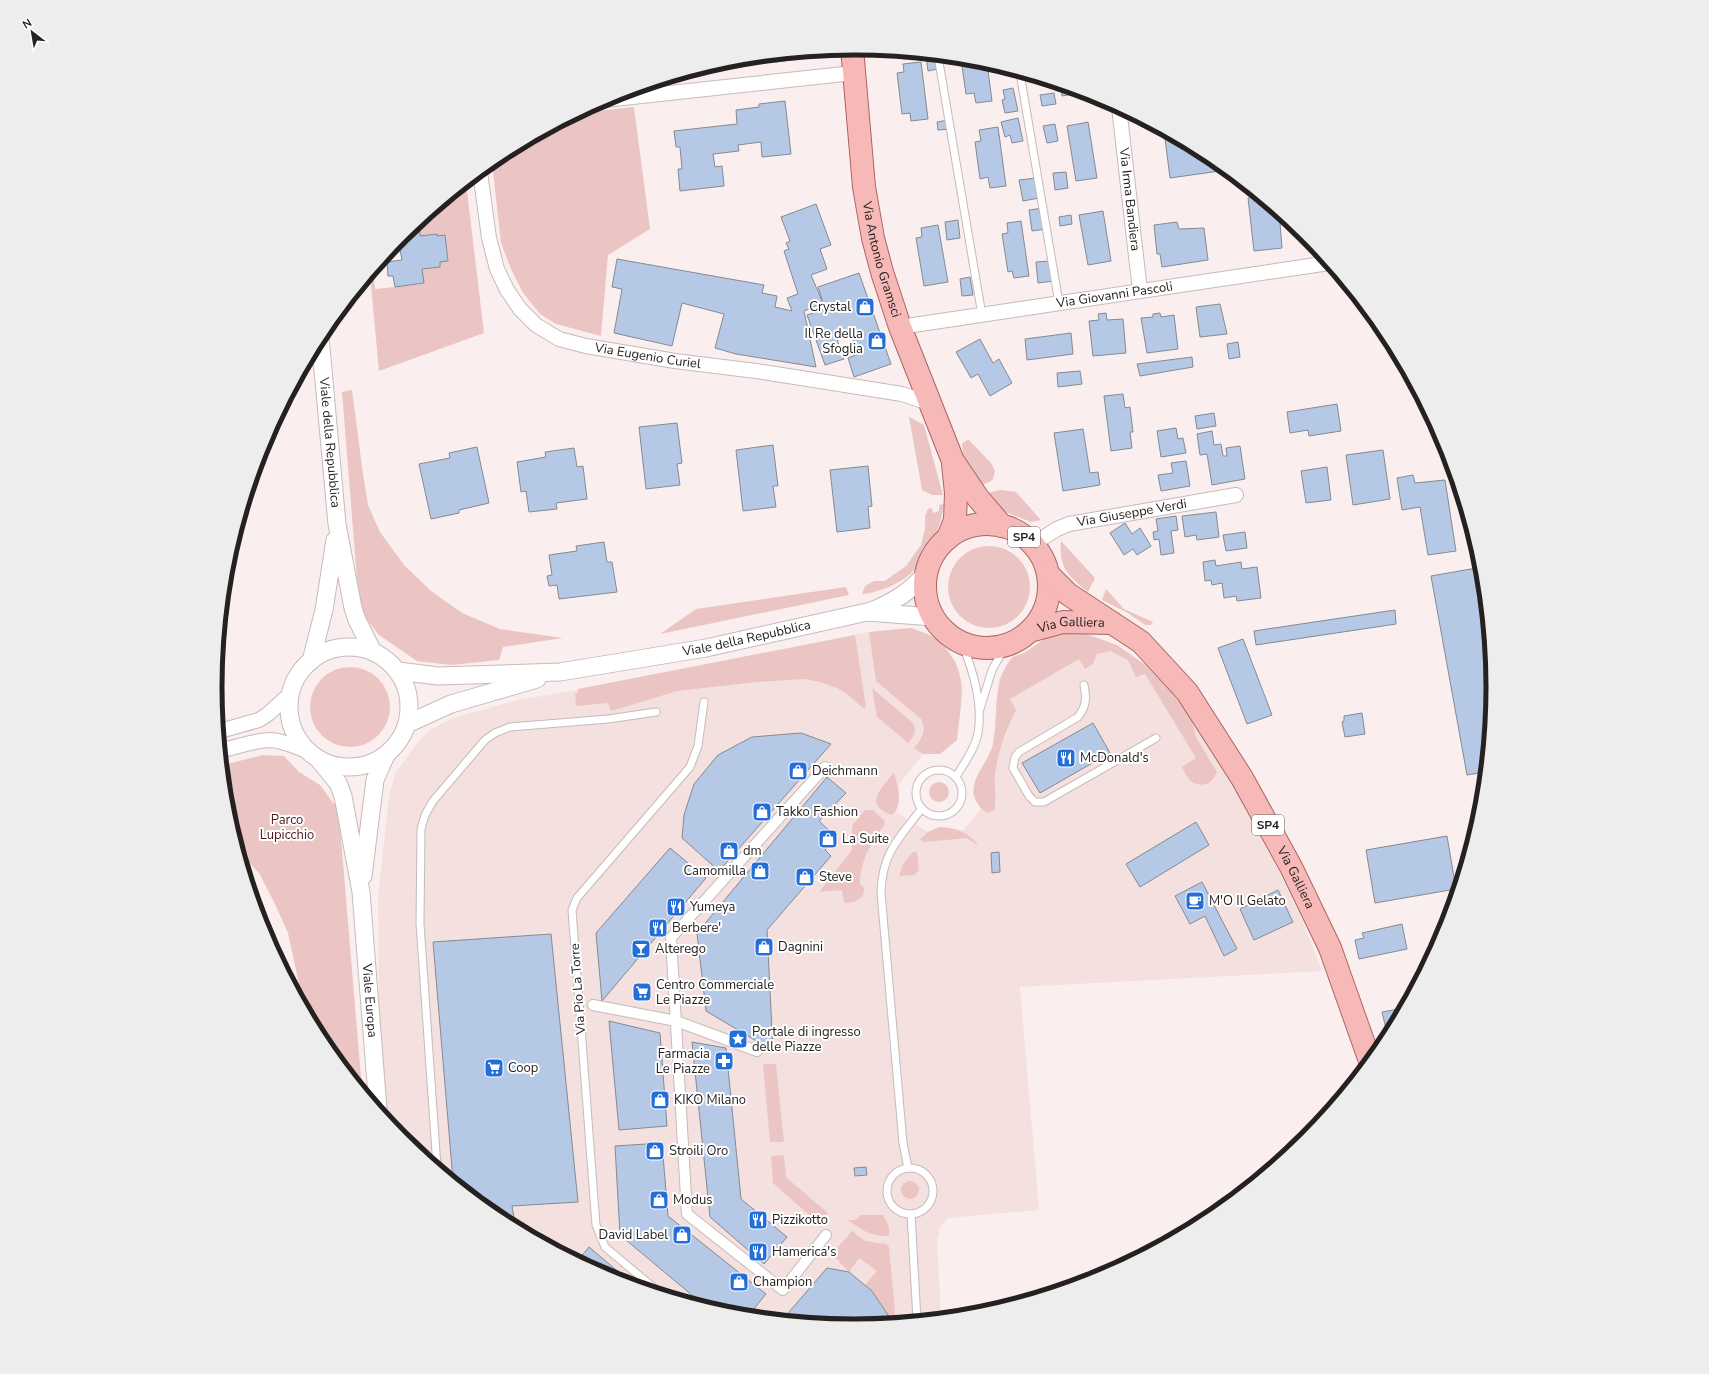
<svg xmlns="http://www.w3.org/2000/svg" width="1709" height="1374" viewBox="0 0 1709 1374" font-family="'Nunito Sans',sans-serif">
  <rect width="100%" height="100%" fill="#faefee"/>
  <path fill="#f4e0de" d="M911,628L936,639L956,662L963,686L957,740L940,754H923L898,786L899,801L896,812L928,832L939,827L951,828L962,831L981,809L973,794L976,779L993,746L999,679L1012,657L1023,654L1043,639L1086,634L1117,645L1144,664L1168,687L1191,717L1244,799L1301,917L1322,971L1020,987L1039,1210L948,1218L940,1228L937,1240L941,1317L854,1326L730,1314L610,1277L499,1218L403,1139L388,1121L379,1009L378,897L389,796L395,774L417,743L429,730L453,718L518,700L572,691L869,632Z"/>
  <g fill="#ebc5c3">
    <path d="M634,107L650,229L608,255L601,336L556,324L540,314L523,293L511,269L501,243L492,162L500,156L579,113Z"/>
    <path d="M466,183L484,333L379,371L370,275L373,271L375,289L423,284L422,269L440,267V262L448,261L445,236H437L436,234L420,236L419,222Z"/>
    <path d="M352,390L363,474L368,505L380,532L404,565L431,591L462,613L500,629L563,638L503,647L499,660L451,665L417,661L379,635L363,615L359,604L342,392Z"/>
    <path d="M909,417L924,425L943,495H932L922,490Z"/>
    <path d="M968,439L991,463L995,471L993,479L990,482L978,486L963,453L962,444Z"/>
    <path d="M1000,490L1016,492L1041,520L1031,522L1003,511L984,494Z"/>
    <path d="M944,504C942,513 941,522 937,531C933,538 926,543 922,550C919,556 919,563 916,568C906,582 878,593 862,594L865,586L874,581H885L906,566L921,545L925,529V516L928,509L932,508L933,513L939,511V505Z"/>
    <path d="M1061,541L1095,578L1088,592C1069,577 1058,567 1061,541Z"/>
    <circle cx="989" cy="587" r="41"/>
    <path d="M846,587L849,595L660,634L696,609Z"/>
    <path d="M1106,589L1124,609L1153,622L1151,625H1145L1128,613L1102,600Z"/>
    <path d="M911,628C919,631 930,634 937,640C971,669 961,700 957,740L940,754H923L914,748C922,739 927,730 921,719L876,681L869,632Z"/>
    <path d="M1070,632L1086,634L1117,645L1144,664L1168,687L1191,717L1196,737L1217,772C1213,783 1202,789 1191,781C1187,778 1184,771 1182,767L1196,758L1145,674L1136,677L1128,660L1110,651L1097,654L1093,664L1085,669L1079,659L1010,699L1016,710C1005,732 998,751 995,775C994,787 997,798 994,810L988,813C981,809 976,803 974,795C970,777 990,761 993,744C999,716 991,684 1011,659C1014,655 1020,655 1024,653C1043,641 1046,635 1070,632Z"/>
    <path d="M855,635L866,707L863,708L847,694L837,688L820,682L804,679L756,682L677,691L611,711L608,703L576,706L575,694L578,693V689Z"/>
    <circle cx="350" cy="707" r="40"/>
    <path d="M872,688L913,723C917,732 914,736 908,743L877,717Z"/>
    <path d="M263,755L284,756L299,772L320,785L334,804L338,803L362,1089L323,1042L300,999L301,993L288,933L275,904L259,873L240,853L228,811L223,765Z"/>
    <path d="M894,773C898,786 904,804 892,815C863,805 881,788 894,773Z"/>
    <circle cx="939" cy="792" r="10"/>
    <path d="M865,810H873L884,820L885,824C871,842 860,861 860,884L864,888L863,896L854,902L844,903L842,890L819,892L852,850V826Z"/>
    <path d="M939,827C957,828 968,832 979,846L967,838L924,842L920,839L928,832Z"/>
    <path d="M913,852H917L919,870L915,875L899,876L903,864Z"/>
    <path d="M763,1064H776L784,1142H770Z"/>
    <path d="M784,1155L786,1176L788,1179L828,1213L818,1223L773,1183L771,1156Z"/>
    <circle cx="910" cy="1190" r="9"/>
    <path d="M861,1215H883L889,1227V1236C870,1236 863,1231 848,1220H855Z"/>
    <path d="M852,1231L865,1241L886,1244L889,1247L896,1322L890,1323C886,1309 876,1294 865,1285L877,1271L859,1258L849,1272L832,1254Z"/>
  </g>
  <g fill="#b5c9e6" stroke="#858a91">
    <path d="M800,53V59L775,62L774,56Z"/>
    <path d="M926,55L936,56L938,69L928,71Z"/>
    <path d="M961,59L987,63L992,101L976,103L974,93L966,94Z"/>
    <path d="M921,62L928,119L911,121L910,113L902,114L897,73L904,72L903,64Z"/>
    <path d="M1061,85L1081,91V93L1062,96Z"/>
    <path d="M1013,88L1018,111L1005,113L1002,100L1005,99L1003,90Z"/>
    <path d="M1054,93L1056,104L1042,106L1040,95Z"/>
    <path d="M785,101L791,154L762,157L761,142L738,145L739,151L713,154L715,167L722,166L724,186L680,191L678,169H682L680,147H676L674,131L737,124L736,110L759,107V104Z"/>
    <path d="M1018,118L1023,141L1012,143L1010,135L1005,137L1001,122Z"/>
    <path d="M949,120L950,129L938,130L937,122Z"/>
    <path d="M1088,122L1097,178L1076,181L1067,126Z"/>
    <path d="M1055,124L1058,141L1047,143L1043,126Z"/>
    <path d="M998,127L1006,186L990,188L988,177L980,179L975,142L981,141L979,130Z"/>
    <path d="M1164,131L1210,156L1227,170L1170,178Z"/>
    <path d="M1066,172L1068,188L1055,190L1053,173Z"/>
    <path d="M1036,178L1039,198L1023,201L1019,180Z"/>
    <path d="M1259,197L1290,222L1280,223L1282,248L1254,251L1248,198Z"/>
    <path d="M816,204L831,245L820,249L827,269L811,275L823,303L804,311L816,367L736,354L715,348L724,314L682,303L672,346L614,333L622,289L612,287L617,259L764,285L762,293L777,296L775,307L792,311L787,298L798,294L784,251L789,249L786,243L790,241L781,217Z"/>
    <path d="M1043,208L1046,229L1032,231L1029,210Z"/>
    <path d="M1103,211L1111,261L1088,265L1079,215Z"/>
    <path d="M1071,215L1072,224L1060,226L1059,217Z"/>
    <path d="M958,220L960,238L947,240L945,222Z"/>
    <path d="M1021,221L1029,276L1014,278L1012,271L1008,272L1002,234L1008,233L1007,223Z"/>
    <path d="M419,222L420,236L437,234V236L445,235L448,261L440,262V267L422,269L424,283L395,287L393,276H388L387,262L402,260L400,249L391,250L403,235Z"/>
    <path d="M1177,222L1179,229L1204,228L1208,260L1162,267L1160,254H1157L1154,225Z"/>
    <path d="M938,225L948,282L924,286L916,238L922,237L921,228Z"/>
    <path d="M1050,261L1053,281L1038,283L1036,262Z"/>
    <path d="M859,273L891,364L854,377L848,358L858,354L849,329L835,334L844,359L825,365L807,315L825,309L818,287Z"/>
    <path d="M970,277L973,295L962,296L960,279Z"/>
    <path d="M1220,304L1227,334L1200,337L1196,307Z"/>
    <path d="M1106,313L1107,320L1123,319L1126,353L1093,356L1089,321L1099,320L1098,314Z"/>
    <path d="M1160,313L1161,317L1174,315L1178,349L1147,353L1141,318L1153,317V314Z"/>
    <path d="M1071,333L1073,354L1027,360L1025,339Z"/>
    <path d="M980,339L993,363L999,359L1012,383L990,396L978,374L971,378L956,352Z"/>
    <path d="M1238,342L1240,357L1229,359L1227,344Z"/>
    <path d="M1192,357L1193,367L1140,376L1137,364Z"/>
    <path d="M1080,371L1082,384L1058,387L1057,373Z"/>
    <path d="M1123,394L1125,408L1130,407L1133,432H1130L1132,448L1111,451L1104,396Z"/>
    <path d="M1337,404L1341,431L1309,436L1308,430L1290,433L1287,412Z"/>
    <path d="M1214,413L1216,426L1197,429L1195,416Z"/>
    <path d="M677,423L682,463L677,464L680,485L646,489L639,427Z"/>
    <path d="M1176,428L1178,439L1183,438L1186,453L1161,457L1157,431Z"/>
    <path d="M1083,429L1090,473L1098,472L1100,485L1063,491L1054,433Z"/>
    <path d="M1212,431L1214,445L1221,444L1223,456H1227L1226,448L1240,446L1245,479L1212,485L1207,454L1200,455L1197,434Z"/>
    <path d="M773,445L778,486H773L776,507L743,511L736,450Z"/>
    <path d="M477,447L489,503L459,510V513L431,519L419,464L450,458L449,453Z"/>
    <path d="M574,448L577,467L583,466L587,499L556,503L557,509L529,512L526,491L521,492L517,462L546,457L545,452Z"/>
    <path d="M1383,450L1390,499L1353,505L1346,455Z"/>
    <path d="M1186,461L1190,486L1161,491L1158,475L1173,473L1171,463Z"/>
    <path d="M868,466L872,506L868,507L870,528L837,532L830,470Z"/>
    <path d="M1327,467L1331,500L1306,503L1301,471Z"/>
    <path d="M1413,475L1415,483L1445,480L1456,551L1428,555L1420,507L1402,510L1397,478Z"/>
    <path d="M1216,512L1219,537L1197,540L1196,535L1185,537L1182,516Z"/>
    <path d="M1176,516L1178,530L1171,531L1174,553L1161,555L1159,539L1154,540L1153,532L1158,531L1156,519Z"/>
    <path d="M1125,523L1132,534L1140,528L1151,546L1137,555L1133,549L1124,555L1110,533Z"/>
    <path d="M1245,532L1247,548L1226,551L1223,535Z"/>
    <path d="M604,542L607,562H612L617,592L559,599L557,585L549,586L547,576L552,575L549,555L577,551L576,546Z"/>
    <path d="M1215,560L1216,566L1241,562L1242,569L1257,567L1261,598L1237,601L1236,596L1224,598L1222,583L1212,585L1211,580L1205,581L1203,562Z"/>
    <path d="M1482,567L1493,687L1485,772L1467,775L1431,576Z"/>
    <path d="M1395,610L1396,624L1256,645L1254,631Z"/>
    <path d="M1243,639L1272,715L1247,724L1218,648Z"/>
    <path d="M1362,713L1365,734L1345,737L1342,722L1344,721V716Z"/>
    <path d="M1093,723L1110,753L1040,793L1022,763Z"/>
    <path d="M801,733L831,744L719,871L682,838L684,815L694,784L718,755L752,737Z"/>
    <path d="M827,777L846,793L819,821L836,837L825,850L831,856L767,930L773,1051L706,1011L697,933Z"/>
    <path d="M1196,822L1209,845L1140,887L1126,864Z"/>
    <path d="M1447,836L1456,889L1375,903L1366,850Z"/>
    <path d="M670,848L706,878L602,1001L596,933Z"/>
    <path d="M999,852L1000,872L992,873L991,853Z"/>
    <path d="M1202,882L1237,949L1224,956L1205,916L1190,924L1175,896Z"/>
    <path d="M1278,890L1293,922L1254,940L1240,909Z"/>
    <path d="M1402,924L1407,949L1359,959L1355,940L1364,938L1362,933Z"/>
    <path d="M551,934L578,1202L512,1206L515,1223L510,1224L499,1218L453,1180L433,942Z"/>
    <path d="M1404,1008L1388,1037L1382,1012Z"/>
    <path d="M609,1021L660,1033L667,1126L619,1130Z"/>
    <path d="M692,1042L726,1048L741,1199L787,1237L764,1264L710,1217Z"/>
    <path d="M662,1143L668,1216L766,1294L748,1316L730,1314L705,1306L620,1235L615,1146Z"/>
    <path d="M866,1167L867,1175L855,1176L854,1168Z"/>
    <path d="M589,1247L634,1285L610,1277L578,1260Z"/>
    <path d="M827,1268L849,1272L872,1291L888,1315L890,1323L854,1326L783,1319Z"/>
  </g>
  <g fill="none" stroke-linecap="round" stroke-linejoin="round">
    <g stroke="#c6bbba" stroke-width="9">
      <g id="service">
        <path d="M938,56L982,315"/>
        <path d="M1020,73L1059,303"/>
        <path d="M1084,685C1087,699 1086,706 1078,717L1019,752L1015,757L1013,768L1029,796L1035,802H1044L1156,738"/>
        <path d="M980,709L992,670L1006,645"/>
        <circle cx="939" cy="793" r="23"/>
        <path d="M956,777C964,763 975,749 978,733C983,703 973,671 962,643L960,642"/>
        <path d="M437,1167L420,924L421,829L425,815L433,801L485,740L495,733L510,727L608,719L656,712"/>
        <path d="M908,1168L903,1143L881,893C882,852 899,839 922,808"/>
        <circle cx="910" cy="1191" r="23"/>
        <path d="M911,1214L917,1320"/>
        <path d="M660,1293L605,1247L596,1225L572,910L577,898L690,767L698,746L704,702"/>
      </g>
    </g>
    <g stroke="#c6bbba" stroke-width="12">
      <g id="pedestrian">
        <path d="M825,767L671,938L687,1214L783,1290L826,1235"/>
        <path d="M593,1005L676,1021L757,1051"/>
      </g>
    </g>
    <g stroke="#c6bbba" stroke-width="16">
      <g id="minor">
        <path d="M605,100L853,73"/>
        <path id="s1" d="M1119,107L1140,291"/>
        <path id="s2" d="M480,172L489,238L497,269L507,290L520,309L536,325L559,339L586,346L675,361L756,371L902,394L929,403"/>
        <path id="s3" d="M900,327L1329,263"/>
        <path id="s4" d="M1033,544L1057,529L1069,524L1236,495"/>
        <path d="M220,731L259,720L268,714L290,694"/>
        <path d="M222,750C238,747 255,740 271,740C284,741 296,747 307,751"/>
      </g>
    </g>
    <g stroke="#c6bbba" stroke-width="19">
      <g id="tertiary">
        <path id="s5" d="M320,337L337,524L353,608L357,620L373,652"/>
        <path d="M869,612C892,603 911,592 926,573"/>
        <circle cx="349" cy="707" r="60"/>
        <path d="M311,661L324,610L335,540"/>
        <path id="s6" d="M398,671L438,676L560,672L706,648L867,612L933,617"/>
        <path d="M407,724L451,704L537,679"/>
        <path id="s7" d="M320,761L338,783L343,796L361,892L378,1109"/>
        <path d="M363,876L375,780L386,755"/>
      </g>
    </g>
    <g stroke="#aa6563" stroke-width="24">
      <g id="primary">
        <path id="s8" d="M852,48L864,187L873,238L882,272L900,327L953,461L978,498L1002,526"/>
        <circle cx="987" cy="586" r="62"/>
        <path d="M948,538L955,520L956,493L953,464"/>
        <path id="s9" d="M1048,574L1068,594L1141,642L1187,692L1242,778L1291,867L1330,948L1370,1061"/>
        <path id="s10" d="M1030,631L1063,622L1112,623"/>
      </g>
    </g>
    <use href="#service" stroke="#fff" stroke-width="7"/>
    <use href="#pedestrian" stroke="#fff" stroke-width="10"/>
    <use href="#minor" stroke="#fff" stroke-width="14"/>
    <use href="#tertiary" stroke="#fff" stroke-width="17"/>
    <use href="#primary" stroke="#f7b9b7" stroke-width="22"/>
  </g>
  <defs>
    <g id="shop-square" transform="scale(1)"><rect x="-9" y="-9" width="18" height="18" rx="4" fill="#246ed9" stroke="#fff"/><path d="M-5-2.5h2.3a2.7 3.5 0 0 1 5.4 0H5L5.5 6h-11ZM-1.5-2.5h3a1.5 2.3 0 0 0-3 0Z" fill="#fff"/></g>
    <g id="restaurant-square" transform="scale(1)"><rect x="-9" y="-9" width="18" height="18" rx="4" fill="#246ed9" stroke="#fff"/><path d="M-5-6h1v4h1v-4h1v4h1v-4h1v5L-1.5 .5V6h-2V.5L-5-1ZM5-6V6H3V1.5H1.5Q1.5-4 5-6Z" fill="#fff"/></g>
    <g id="cafe-square" transform="scale(1)"><rect x="-9" y="-9" width="18" height="18" rx="4" fill="#246ed9" stroke="#fff"/><path d="M-5.5-4.5H6V0H3Q3 3.5 0 3.5H-2.5Q-5.5 3.5-5.5 0ZM3-3.2v2h1.7v-2ZM-6 4.5H4V6H-6Z" fill="#fff"/></g>
    <g id="bar-square" transform="scale(1)"><rect x="-9" y="-9" width="18" height="18" rx="4" fill="#246ed9" stroke="#fff"/><path d="M-6-5H6L.8 .8V4.5H3.5V6h-7V4.5H-.8V.8Z" fill="#fff"/></g>
    <g id="supermarket-square" transform="scale(1)"><rect x="-9" y="-9" width="18" height="18" rx="4" fill="#246ed9" stroke="#fff"/><path d="M-6-5.5h2.5l.6 2H6L4.5 2H-2.5L-4.4-4H-6ZM-1.5 3.2a1.3 1.3 0 1 0 .1 0ZM3 3.2a1.3 1.3 0 1 0 .1 0Z" fill="#fff"/></g>
    <g id="sight-square" transform="scale(1)"><rect x="-9" y="-9" width="18" height="18" rx="4" fill="#246ed9" stroke="#fff"/><path d="M0-6L1.8-2.2L6-1.7L2.9 1.2L3.7 5.4L0 3.3L-3.7 5.4L-2.9 1.2L-6-1.7L-1.8-2.2Z" fill="#fff"/></g>
    <g id="pharmacy-square" transform="scale(1)"><rect x="-9" y="-9" width="18" height="18" rx="4" fill="#246ed9" stroke="#fff"/><path d="M-2-6h4v4h4v4h-4v4h-4v-4h-4v-4h4Z" fill="#fff"/></g>
  </defs>
  <g fill-rule="evenodd">
    <use href="#shop-square" x="865" y="307"/>
    <use href="#shop-square" x="877" y="341"/>
    <use href="#restaurant-square" x="1066" y="758"/>
    <use href="#shop-square" x="798" y="771"/>
    <use href="#shop-square" x="762" y="812"/>
    <use href="#shop-square" x="828" y="839"/>
    <use href="#shop-square" x="729" y="851"/>
    <use href="#shop-square" x="760" y="871"/>
    <use href="#shop-square" x="805" y="877"/>
    <use href="#cafe-square" x="1195" y="901"/>
    <use href="#restaurant-square" x="676" y="907"/>
    <use href="#restaurant-square" x="658" y="928"/>
    <use href="#shop-square" x="764" y="947"/>
    <use href="#bar-square" x="641" y="949"/>
    <use href="#supermarket-square" x="642" y="992"/>
    <use href="#sight-square" x="738" y="1039"/>
    <use href="#pharmacy-square" x="724" y="1061"/>
    <use href="#supermarket-square" x="494" y="1068"/>
    <use href="#shop-square" x="660" y="1100"/>
    <use href="#shop-square" x="655" y="1151"/>
    <use href="#shop-square" x="659" y="1200"/>
    <use href="#restaurant-square" x="758" y="1220"/>
    <use href="#shop-square" x="682" y="1235"/>
    <use href="#restaurant-square" x="758" y="1252"/>
    <use href="#shop-square" x="739" y="1282"/>
  </g>
  <g text-anchor="middle" dominant-baseline="central" stroke-width="4" stroke-linejoin="round" paint-order="stroke">
    <g fill="#fff" stroke="#666463" stroke-width="1">
      <rect x="1008" y="527" width="32" height="20" rx="3"/>
      <rect x="1252" y="815" width="32" height="20" rx="3"/>
    </g>
    <g font-size="12" font-weight="bold" fill="#252120">
      <text x="1024" y="537">SP4</text>
      <text x="1268" y="825">SP4</text>
    </g>
    <g font-size="13" fill="#252120" stroke="#fff">
      <text stroke="none"><textPath href="#s1" startOffset="93">Via Irma Bandiera</textPath></text>
      <text stroke="none"><textPath href="#s8" startOffset="214">Via Antonio Gramsci</textPath></text>
      <text stroke="none"><textPath href="#s3" startOffset="217">Via Giovanni Pascoli</textPath></text>
      <text stroke="none"><textPath href="#s2" startOffset="285">Via Eugenio Curiel</textPath></text>
      <text stroke="none"><textPath href="#s5" startOffset="106">Viale della Repubblica</textPath></text>
      <text stroke="none"><textPath href="#s4" startOffset="105">Via Giuseppe Verdi</textPath></text>
      <text stroke="none"><textPath href="#s10" startOffset="42">Via Galliera</textPath></text>
      <text stroke="none"><textPath href="#s6" startOffset="352">Viale della Repubblica</textPath></text>
      <text stroke="none"><textPath href="#s9" startOffset="399">Via Galliera</textPath></text>
      <text transform="translate(578 989) rotate(-94)">Via Pio La Torre</text>
      <text stroke="none"><textPath href="#s7" startOffset="249">Viale Europa</textPath></text>
    </g>
    <g font-size="13" fill="#252120" stroke="#fff" text-anchor="start">
      <text x="851" y="307" text-anchor="end">Crystal</text>
      <text x="863" y="334" text-anchor="end">Il Re della<tspan x="863" dy="15">Sfoglia</tspan></text>
      <text x="1080" y="758">McDonald's</text>
      <text x="812" y="771">Deichmann</text>
      <text x="776" y="812">Takko Fashion</text>
      <text x="842" y="839">La Suite</text>
      <text x="743" y="851">dm</text>
      <text x="746" y="871" text-anchor="end">Camomilla</text>
      <text x="819" y="877">Steve</text>
      <text x="1209" y="901">M'O Il Gelato</text>
      <text x="690" y="907">Yumeya</text>
      <text x="672" y="928">Berbere'</text>
      <text x="778" y="947">Dagnini</text>
      <text x="655" y="949">Alterego</text>
      <text x="656" y="985">Centro Commerciale<tspan x="656" dy="15">Le Piazze</tspan></text>
      <text x="752" y="1032">Portale di ingresso<tspan x="752" dy="15">delle Piazze</tspan></text>
      <text x="710" y="1054" text-anchor="end">Farmacia<tspan x="710" dy="15">Le Piazze</tspan></text>
      <text x="508" y="1068">Coop</text>
      <text x="674" y="1100">KIKO Milano</text>
      <text x="669" y="1151">Stroili Oro</text>
      <text x="673" y="1200">Modus</text>
      <text x="772" y="1220">Pizzikotto</text>
      <text x="668" y="1235" text-anchor="end">David Label</text>
      <text x="772" y="1252">Hamerica's</text>
      <text x="753" y="1282">Champion</text>
    </g>
    <g font-size="13" fill="#4d1a1b" stroke="#fff">
      <text x="287" y="820">Parco<tspan x="287" dy="15">Lupicchio</tspan></text>
    </g>
  </g>
  <path d="M0 0H1709V1374H0ZM222 687a632 632 0 1 1 1264 0a632 632 0 1 1-1264 0Z" fill="#eeeded" fill-rule="evenodd"/>
  <path fill="none" stroke="#252120" stroke-width="5" d="M222 687a632 632 0 1 1 1264 0a632 632 0 1 1-1264 0Z"/>
  <g transform="translate(32 32) rotate(329)" stroke="#ffffff" stroke-width="3" paint-order="stroke">
  <path d="M0-3L7 15L0 10L-7 15Z" fill="#252120"/>
  <text y="-6" font-size="11" font-weight="bold" text-anchor="middle" fill="#252120">N</text>
  </g>
</svg>
